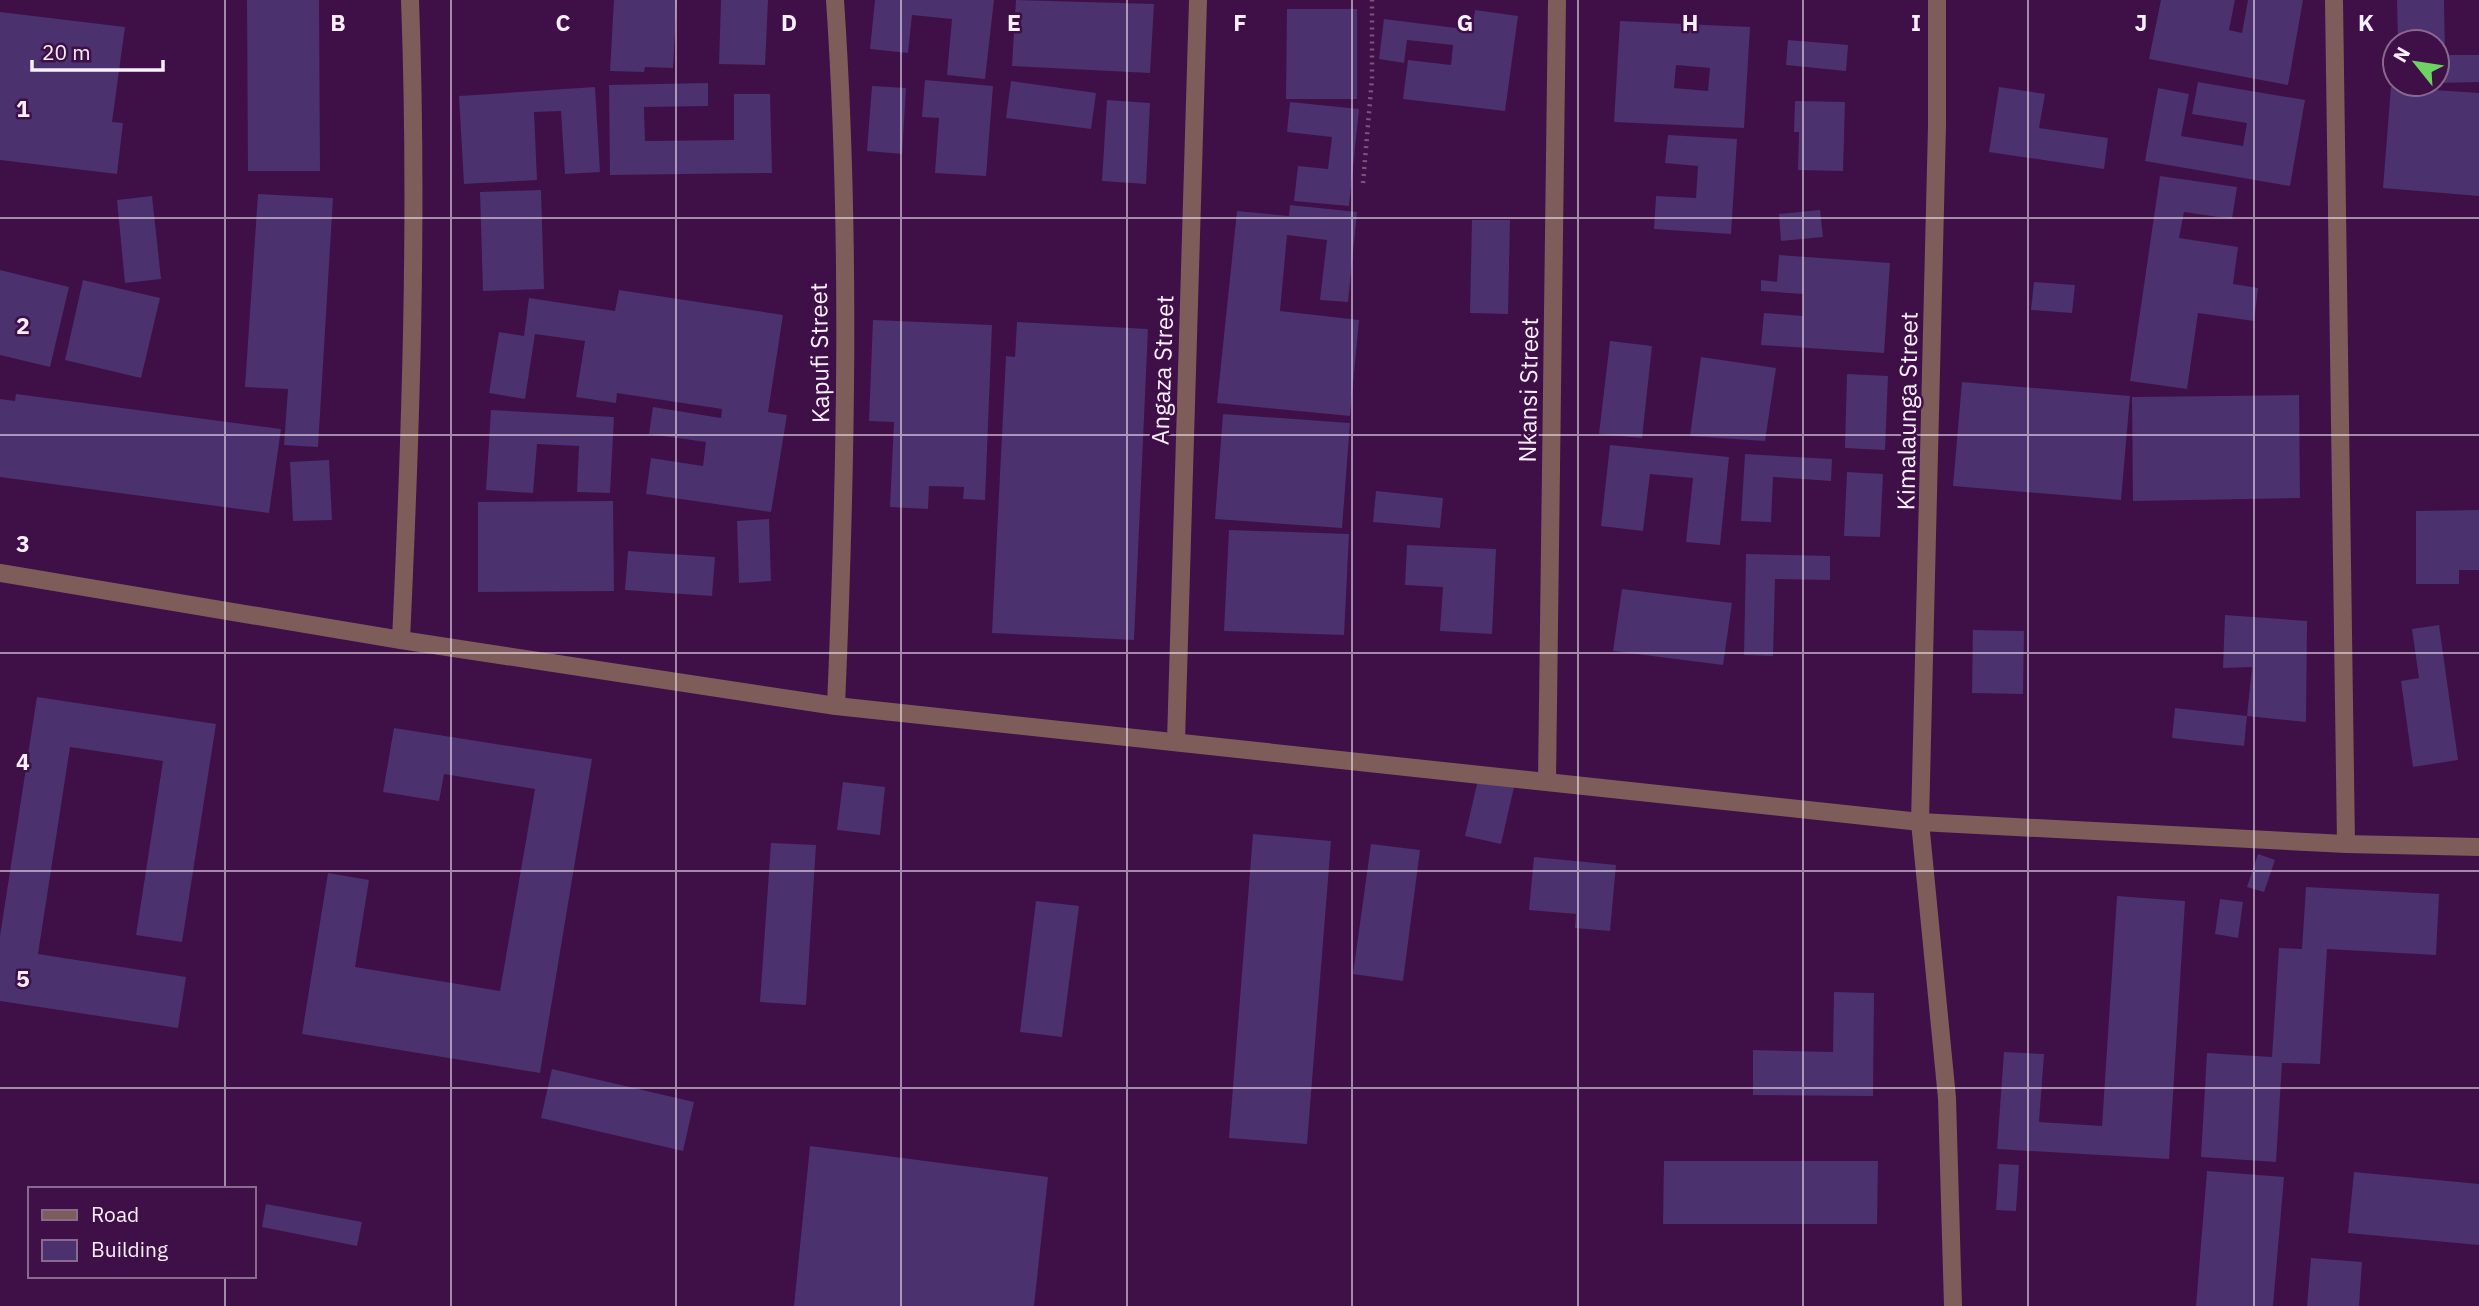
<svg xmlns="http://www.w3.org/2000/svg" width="2479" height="1306" viewBox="0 0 2479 1306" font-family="'IBM Plex Sans',sans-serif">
  <rect width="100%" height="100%" fill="#3f0f47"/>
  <g fill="#4b316d" fill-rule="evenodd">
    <path d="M247,0H319L320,171H248Z"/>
    <path d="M614,0H677L673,68L645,67L644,72L610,71Z"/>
    <path d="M721,0H768L765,65L719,64Z"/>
    <path d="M875,0H994L985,79L947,75L952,19L912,15L908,53L870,49Z"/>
    <path d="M1016,0L1154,4L1150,73L1012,66Z"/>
    <path d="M2161,0H2235L2229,30L2242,33L2248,0H2303L2288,85L2149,59Z"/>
    <path d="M2397,0H2444L2445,55H2479V82L2437,83V42H2398Z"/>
    <path d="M1287,9H1357V99H1286Z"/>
    <path d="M1475,10L1518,16L1505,111L1403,99L1408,60L1451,65L1453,45L1407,40L1404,63L1379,59L1384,19L1472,30Z"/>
    <path d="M0,12L125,27L112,122L123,123L117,174L0,160Z"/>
    <path d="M1620,21L1750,27L1744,128L1614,122ZM1676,65L1710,68L1708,91L1674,88Z"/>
    <path d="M1788,40L1848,45L1846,71L1786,65Z"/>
    <path d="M925,80L993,86L986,176L935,173L939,118L922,117Z"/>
    <path d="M1011,81L1096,93L1091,129L1006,118Z"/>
    <path d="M2198,82L2305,100L2290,186L2145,161L2158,88L2189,94L2181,136L2243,146L2247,123L2192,114Z"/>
    <path d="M708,83V106L644,107L645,141L734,140V94H770L772,173L610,175L609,85Z"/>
    <path d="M872,86L906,88L902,154L867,151Z"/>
    <path d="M595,87L600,172L565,174L561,111L534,112L537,180L464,184L459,96Z"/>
    <path d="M1999,87L2045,94L2039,128L2108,138L2104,169L1989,152Z"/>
    <path d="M2391,87L2479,93V196L2383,188Z"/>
    <path d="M1107,100L1150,103L1146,184L1102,181Z"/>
    <path d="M1795,101L1845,102L1843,171L1798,170L1799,132H1794Z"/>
    <path d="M1290,102L1359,109L1349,206L1294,201L1298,166L1328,169L1332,137L1287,132Z"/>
    <path d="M1668,135L1737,139L1731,234L1654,229L1656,196L1696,198L1698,166L1665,163Z"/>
    <path d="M2160,176L2237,187L2232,219L2184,212L2179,238L2238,247L2233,284L2258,288L2254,321L2198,313L2187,389L2130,381Z"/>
    <path d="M541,190L544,289L483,291L480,192Z"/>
    <path d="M258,194L333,198L318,447L284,445L288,389L245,387Z"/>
    <path d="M152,196L161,279L125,283L117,200Z"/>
    <path d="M1290,205L1357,212L1348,302L1320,300L1327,240L1287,235L1280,311L1359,320L1350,416L1217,403L1237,211L1289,216Z"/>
    <path d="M1820,210L1823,237L1781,241L1779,214Z"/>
    <path d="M1472,220H1510L1508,314L1470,313Z"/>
    <path d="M1779,255L1890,263L1884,353L1761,345L1764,313L1803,316V294L1761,291V280L1777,282Z"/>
    <path d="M0,270L69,287L50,367L0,355Z"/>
    <path d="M83,280L160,298L141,378L65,360Z"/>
    <path d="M2034,282L2075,285L2072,313L2031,310Z"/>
    <path d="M619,290L783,315L768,412L787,415L771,512L646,494L651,458L703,466L706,442L649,434L653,407L721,418L722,409L617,393L616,403L576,397L585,341L535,334L525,399L489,393L499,332L524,336L529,298L615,311Z"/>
    <path d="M873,320L992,325L985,500L963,499L964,487L929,486L928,509L890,507L894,422L869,421Z"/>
    <path d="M1017,322L1148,329L1134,640L992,633L1006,356L1015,357Z"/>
    <path d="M1610,341L1652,346L1642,438L1599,434Z"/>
    <path d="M1701,357L1776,368L1765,441L1690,436Z"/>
    <path d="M1847,374L1888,376L1885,450L1845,448Z"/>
    <path d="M1962,382L2130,396L2121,500L1953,486Z"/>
    <path d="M16,394L281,429L269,513L0,477V399L15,401Z"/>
    <path d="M2299,395L2300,498L2133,501L2132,397Z"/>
    <path d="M491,410L614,417L610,493L577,492L579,446L537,444L533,493L486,490Z"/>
    <path d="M1223,414L1350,423L1342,528L1215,519Z"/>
    <path d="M1610,445L1729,457L1720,545L1686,542L1693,478L1650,474L1643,531L1601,526Z"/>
    <path d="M1745,454L1832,459L1831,481L1773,477L1771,522L1741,521Z"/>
    <path d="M329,460L332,520L293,521L290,462Z"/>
    <path d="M1847,472L1883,474L1880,537L1844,536Z"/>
    <path d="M1376,491L1443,498L1440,528L1373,522Z"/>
    <path d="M613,501L614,591L478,592V502Z"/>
    <path d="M2479,510V570H2459V584H2416V511Z"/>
    <path d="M769,519L771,581L739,583L737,521Z"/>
    <path d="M1229,530L1349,534L1344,635L1224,631Z"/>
    <path d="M1407,545L1496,549L1492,634L1440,631L1443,587L1405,585Z"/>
    <path d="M628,551L715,557L712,596L625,590Z"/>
    <path d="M1746,554L1830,556V580L1775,579L1773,656L1744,655Z"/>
    <path d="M1622,589L1732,603L1723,665L1613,651Z"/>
    <path d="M2225,615L2307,621L2306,722L2247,716L2244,746L2172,738L2175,708L2247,716L2252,667L2223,668Z"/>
    <path d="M2439,625L2458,760L2413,767L2401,681L2419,678L2412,629Z"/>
    <path d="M1973,630L2024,631L2023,694L1972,693Z"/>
    <path d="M37,697L216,724L182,942L136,935L163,761L70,747L38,954L186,977L178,1028L0,1001V936Z"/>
    <path d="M394,728L592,759L540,1073L302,1034L328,873L369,880L355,967L500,991L535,789L444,774L439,801L383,792Z"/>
    <path d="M1478,780L1514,787L1501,844L1465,836Z"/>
    <path d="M843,782L885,787L880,835L837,830Z"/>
    <path d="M1253,834L1331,841L1307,1144L1229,1138Z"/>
    <path d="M771,843L816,845L806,1005L760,1002Z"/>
    <path d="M1371,844L1420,850L1403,981L1353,974Z"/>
    <path d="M2258,854L2275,860L2264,892L2247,887Z"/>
    <path d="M1534,857L1616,865L1610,931L1575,928L1576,914L1529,910Z"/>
    <path d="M2306,887L2439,894L2436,955L2327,949L2320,1064L2282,1063L2276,1162L2201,1157L2207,1053L2272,1057L2279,948L2302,949Z"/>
    <path d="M2117,896L2185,901L2169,1159L1997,1149L2004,1052L2044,1054L2039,1122L2102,1126Z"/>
    <path d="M2220,899L2243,902L2238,938L2215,934Z"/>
    <path d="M1036,901L1079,906L1062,1037L1020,1032Z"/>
    <path d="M1834,992L1874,993L1873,1096L1753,1095V1050L1833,1052Z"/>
    <path d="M552,1069L694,1102L683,1151L541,1118Z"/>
    <path d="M810,1146L1048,1177L1034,1306H794Z"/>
    <path d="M1664,1161H1878L1877,1224H1663Z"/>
    <path d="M1999,1164L2019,1165L2016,1211L1996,1210Z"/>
    <path d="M2207,1171L2284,1177L2273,1306H2196Z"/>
    <path d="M2354,1172L2479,1184V1245L2348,1233Z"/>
    <path d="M266,1204L362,1222L357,1246L262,1227Z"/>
    <path d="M2311,1258L2362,1262L2359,1306H2307Z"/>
  </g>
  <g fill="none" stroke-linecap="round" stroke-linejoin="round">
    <path stroke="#7a5580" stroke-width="4.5" stroke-dasharray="2 5" stroke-linecap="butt" d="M1363,183L1372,78V0"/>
    <g stroke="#7e5c5a" stroke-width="18">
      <path d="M835,0C851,235 846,471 836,706"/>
      <path d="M1937,0V126L1920,822L1947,1098L1953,1306"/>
      <path d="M2334,0L2346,844"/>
      <path d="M0,573L401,640L836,706L1920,822L2346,844L2479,847"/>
      <path d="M401,640C411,426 418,214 410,0"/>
      <path d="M1176,741L1198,0"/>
      <path d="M1547,781L1557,0"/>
    </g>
  </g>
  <path fill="none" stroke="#faeffc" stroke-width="2" stroke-opacity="0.55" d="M225,0V1189M451,0V1306M676,0V1306M901,0V1306M1127,0V1306M1352,0V1306M1578,0V1306M1803,0V1306M2028,0V1306M2254,0V1306M0,218H2479M0,435H2479M0,653H2479M0,871H2479M0,1088H2479M225,1276V1306"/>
  <g text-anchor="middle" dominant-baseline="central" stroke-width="5" stroke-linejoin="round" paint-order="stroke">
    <g font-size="24" fill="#faeffc" stroke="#3f0f47">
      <text transform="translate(819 353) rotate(-91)">Kapufi Street</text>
      <text transform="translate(1162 370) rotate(-88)">Angaza Street</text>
      <text transform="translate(1528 390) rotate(-89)">Nkansi Street</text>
      <text transform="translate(1907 411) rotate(-89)">Kimalaunga Street</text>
    </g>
  </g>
  <g font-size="23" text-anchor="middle" font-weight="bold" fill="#faeffc" stroke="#3f0f47" stroke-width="5" stroke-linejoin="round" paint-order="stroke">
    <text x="338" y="31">B</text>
    <text x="563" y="31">C</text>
    <text x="789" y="31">D</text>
    <text x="1014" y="31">E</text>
    <text x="1240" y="31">F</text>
    <text x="1465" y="31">G</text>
    <text x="1690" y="31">H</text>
    <text x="1916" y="31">I</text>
    <text x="2141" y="31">J</text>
    <text x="2366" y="31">K</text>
    <text x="23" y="117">1</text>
    <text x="23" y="334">2</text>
    <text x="23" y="552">3</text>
    <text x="23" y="770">4</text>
    <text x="23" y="987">5</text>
  </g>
  <rect x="28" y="1187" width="228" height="91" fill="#3f0f47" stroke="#8a698f" stroke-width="2"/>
  <rect x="42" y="1210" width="35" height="10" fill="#7e5c5a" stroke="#8a698f" stroke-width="2"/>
  <text x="91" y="1222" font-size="21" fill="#faeffc">Road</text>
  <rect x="42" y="1240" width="35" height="21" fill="#4b316d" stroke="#8a698f" stroke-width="2"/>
  <text x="91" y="1257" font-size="21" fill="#faeffc">Building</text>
  <g transform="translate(2416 63) rotate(300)"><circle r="33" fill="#3f0f47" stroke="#8a698f" stroke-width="2"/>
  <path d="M0-5L12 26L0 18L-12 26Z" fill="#6dd361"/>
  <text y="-10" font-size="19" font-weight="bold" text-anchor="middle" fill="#faeffc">N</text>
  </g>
  <path d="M32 60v10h131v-10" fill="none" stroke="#faeffc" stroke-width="3.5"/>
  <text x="42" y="60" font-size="21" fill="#faeffc" stroke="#3f0f47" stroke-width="5" paint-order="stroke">20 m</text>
</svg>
